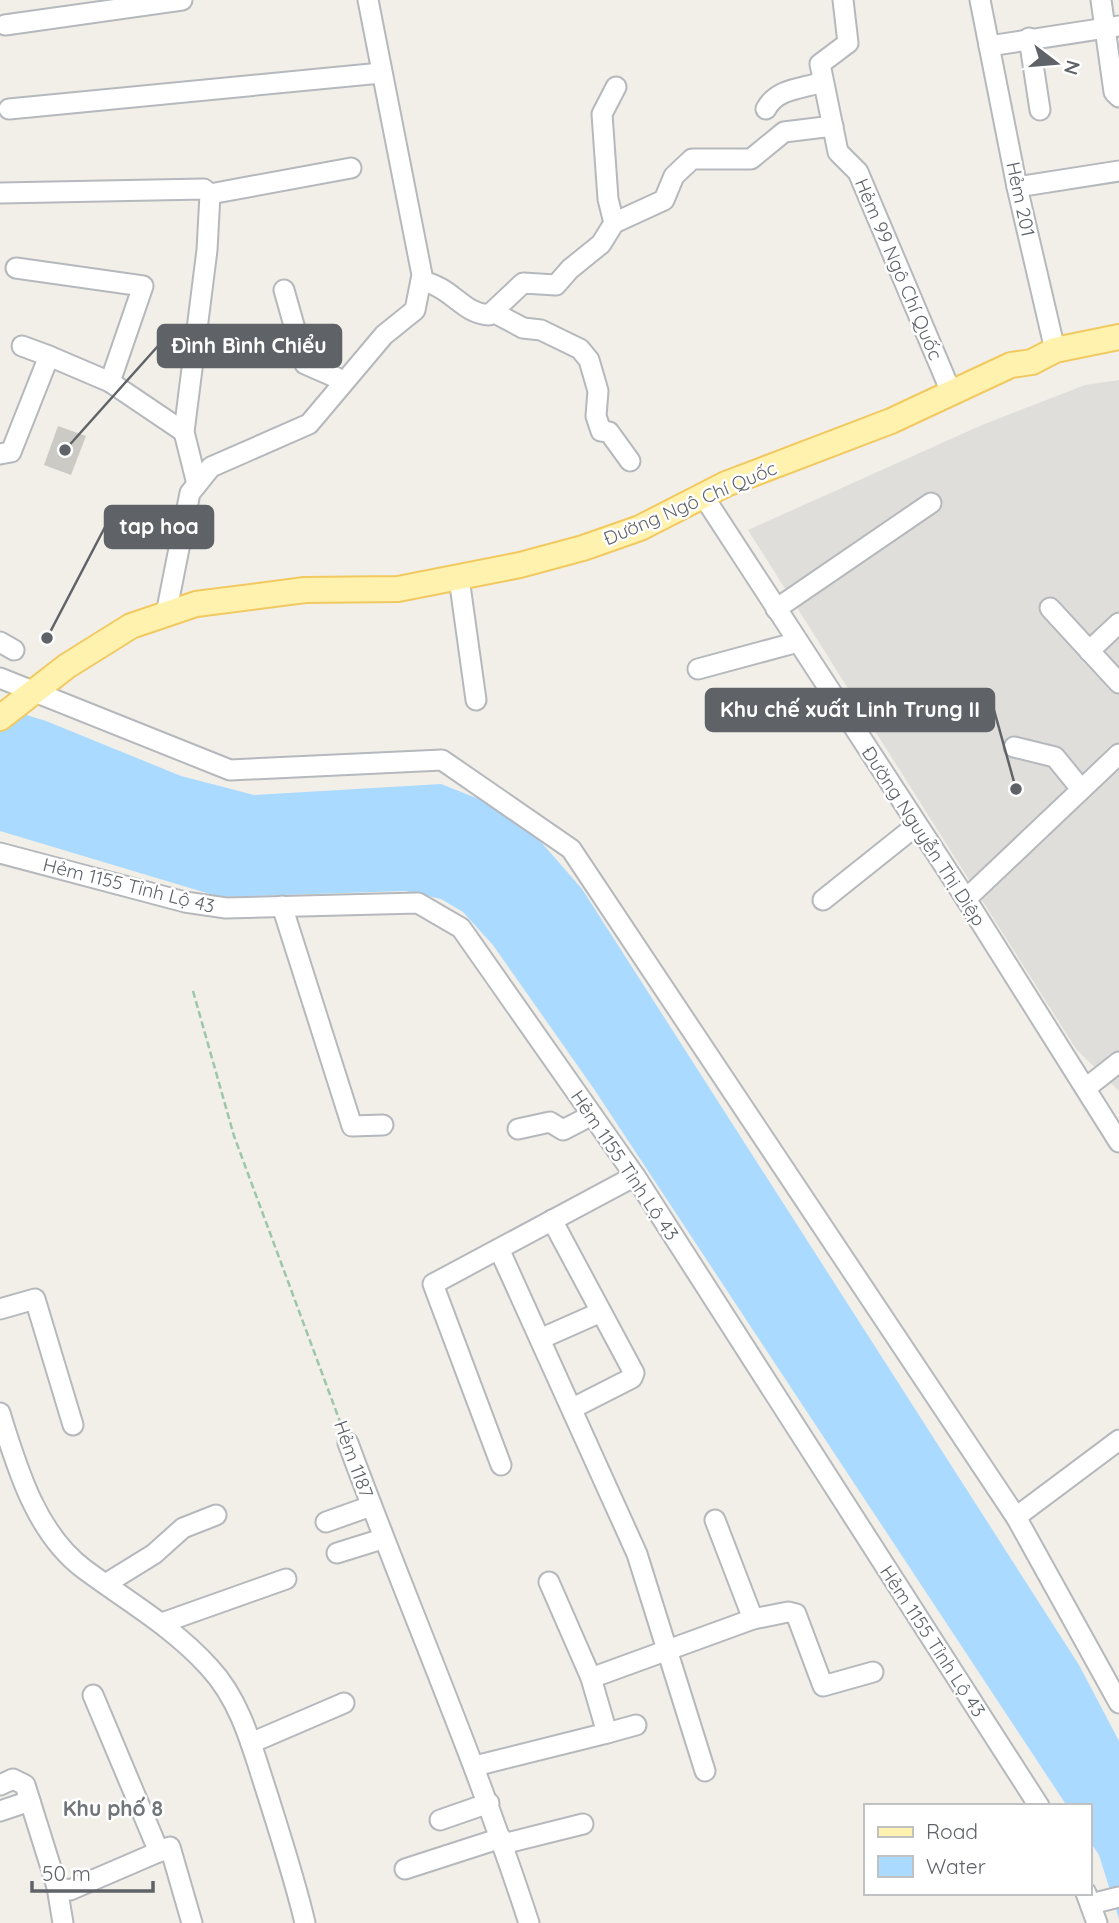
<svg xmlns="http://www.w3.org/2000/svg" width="1119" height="1923" viewBox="0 0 1119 1923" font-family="Quicksand,sans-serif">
  <rect width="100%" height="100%" fill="#f1efe8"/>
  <path fill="#e0deda" d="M1119,380V1091L1076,1049L748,530L982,425L1085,385Z"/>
  <path fill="#aadaff" d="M0,707L46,721L181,776L254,795L441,784L484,801L541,842L582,889L1079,1665L1119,1741V1919L1099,1855L1089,1840V1806H1067L594,1089L493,945L463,912L441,899L405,891L220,897L0,831Z"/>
  <path fill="#cccac5" d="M58,426L86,436L71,475L44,465Z"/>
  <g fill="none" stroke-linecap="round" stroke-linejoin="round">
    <g stroke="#b5b8bc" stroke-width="23">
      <g id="minor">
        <path d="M843,0L848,43L820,64L838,152L858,172L951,392"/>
        <path d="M980,0L1017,187L1055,350"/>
        <path d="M1101,0L1114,92L1119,97"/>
        <path d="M5,25L182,0"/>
        <path d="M1029,38L1040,110"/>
        <path d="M989,46L1119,26"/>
        <path d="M9,109L381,73"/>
        <path d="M766,109C777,88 802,89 822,82"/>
        <path d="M1017,187L1119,171"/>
        <path d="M1,193L204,189L210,194L207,250L184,432L197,484"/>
        <path d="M210,194L351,168"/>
        <path d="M614,223L608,199L602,114L616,87"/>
        <path d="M16,268L143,286L110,382"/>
        <path d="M421,281C453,287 461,313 489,315L523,283L556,285L570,269L601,244L614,223L664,200L674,176L692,159H751L784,132L833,126"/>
        <path d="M284,290L305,364L344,381"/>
        <path d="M493,312L523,328L541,330L580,349L589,360L598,391L596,416L601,431L609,432L630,461"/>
        <path d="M22,346L49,356"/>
        <path d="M0,454L11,452L49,356L110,382L184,432"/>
        <path d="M704,497L966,899L1119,1142"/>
        <path d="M459,578L476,700"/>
        <path d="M1050,608L1119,683"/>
        <path d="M776,609L931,503"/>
        <path d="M166,614L190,493L211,467L309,424L384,335L415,310L422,275L368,0"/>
        <path d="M0,642L14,650"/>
        <path d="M1089,651L1119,623"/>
        <path d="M698,669L798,642"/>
        <path d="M0,678L230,770L442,760L571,849L1016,1517L1119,1703"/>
        <path d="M1014,747L1055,757L1081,789"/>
        <path d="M0,853L185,902L226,908L418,903L461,928L635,1176L1039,1806"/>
        <path d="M966,899L1119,754"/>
        <path d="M823,900L917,825"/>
        <path d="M282,906L352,1126L383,1125"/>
        <path d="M1086,1088L1119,1062"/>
        <path d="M518,1129L550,1122L563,1130L592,1115"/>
        <path d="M552,1220L634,1373L632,1378L573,1408"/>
        <path d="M499,1249L637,1554L705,1771"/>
        <path d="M0,1309L35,1299L73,1425"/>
        <path d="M540,1339L601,1312"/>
        <path d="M0,1413C17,1468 36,1533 84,1569C127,1601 173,1627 209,1667C242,1702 253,1751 268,1796C281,1838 295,1880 305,1923"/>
        <path d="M348,1443C407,1603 476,1760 529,1923"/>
        <path d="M501,1465L433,1284L635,1176"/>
        <path d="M1016,1517L1119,1440"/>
        <path d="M326,1522L371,1506"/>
        <path d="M337,1553L382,1539"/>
        <path d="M549,1582L591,1678L753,1619L715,1520"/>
        <path d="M107,1583L154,1554L183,1528L216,1515"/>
        <path d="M753,1619L788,1612L796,1614L823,1686L873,1672"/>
        <path d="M162,1623L286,1579"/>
        <path d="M93,1695L159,1852"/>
        <path d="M607,1733L636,1725"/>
        <path d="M251,1743L344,1703"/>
        <path d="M475,1766L607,1733L591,1678"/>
        <path d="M0,1785L13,1779L25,1785L57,1887L70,1890L170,1847L192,1923"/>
        <path d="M0,1811L30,1801"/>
        <path d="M440,1820L489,1803"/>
        <path d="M503,1844L583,1824"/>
        <path d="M405,1869L501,1838"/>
        <path d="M57,1887L63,1923"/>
        <path d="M1086,1893L1097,1923"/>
        <path d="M1091,1904L1119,1897"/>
      </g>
    </g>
    <g stroke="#f2c960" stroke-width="28">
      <path id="major" d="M0,718L67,666L131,626L196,604L305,590L398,589L520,565L583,548L640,528L726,484L891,421L1011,365L1032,362L1055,350L1119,337"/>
    </g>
    <path stroke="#9cc7a9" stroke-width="2.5" stroke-dasharray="7 3.5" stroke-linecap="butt" d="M193,991L234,1136L342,1427"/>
    <use href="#minor" stroke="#fff" stroke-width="19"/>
    <use href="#major" stroke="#fff2af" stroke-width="24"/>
  </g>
  <g text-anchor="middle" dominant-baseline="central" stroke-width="5" stroke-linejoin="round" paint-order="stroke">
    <g font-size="19" fill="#5f6368" stroke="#fff">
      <text transform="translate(1021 199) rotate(78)">Hẻm 201</text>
      <text transform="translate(899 269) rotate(67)">Hẻm 99 Ngô Chí Quốc</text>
      <text transform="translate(690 503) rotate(-23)">Đường Ngô Chí Quốc</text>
      <text transform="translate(924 836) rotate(57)">Đường Nguyễn Thị Diệp</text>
      <text transform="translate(129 885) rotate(14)">Hẻm 1155 Tỉnh Lộ 43</text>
      <text transform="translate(625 1165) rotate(56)">Hẻm 1155 Tỉnh Lộ 43</text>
      <text transform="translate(354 1459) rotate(70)">Hẻm 1187</text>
      <text transform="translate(933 1641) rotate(57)">Hẻm 1155 Tỉnh Lộ 43</text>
    </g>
    <g font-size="21" font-weight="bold" fill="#70757a" stroke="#fff">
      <text x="113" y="1808">Khu phố 8</text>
    </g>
  </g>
  <path fill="none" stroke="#5f6368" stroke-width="2.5" d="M65 450L158 346M47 638L105 527M1016 789L994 710"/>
  <g fill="#5f6368" stroke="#fff" stroke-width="2.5">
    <circle cx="65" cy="450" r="7"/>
    <circle cx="47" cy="638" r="7"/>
    <circle cx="1016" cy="789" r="7"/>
  </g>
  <g fill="#5f6368" stroke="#5f6368" stroke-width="2.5">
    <rect x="158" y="325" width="183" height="42" rx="7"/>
    <rect x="105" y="506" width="108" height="42" rx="7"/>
    <rect x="706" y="689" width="288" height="42" rx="7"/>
  </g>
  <g font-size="21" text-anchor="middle" font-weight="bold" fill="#fff">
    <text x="249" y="353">Đình Bình Chiểu</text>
    <text x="159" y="534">tap hoa</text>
    <text x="850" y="717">Khu chế xuất Linh Trung II</text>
  </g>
  <rect x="864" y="1804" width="228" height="91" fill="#ffffff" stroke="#bfc1c3" stroke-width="2"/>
  <rect x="878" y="1827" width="35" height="10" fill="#fff2af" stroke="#bfc1c3" stroke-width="2"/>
  <text x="926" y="1839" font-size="21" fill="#5f6368">Road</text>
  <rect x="878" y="1856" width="35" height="21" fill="#aadaff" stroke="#bfc1c3" stroke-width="2"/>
  <text x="926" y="1874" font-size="21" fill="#5f6368">Water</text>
  <g transform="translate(1056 63) rotate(106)" stroke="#ffffff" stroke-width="5" paint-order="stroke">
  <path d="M0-5L12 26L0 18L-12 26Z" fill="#5f6368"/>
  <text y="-10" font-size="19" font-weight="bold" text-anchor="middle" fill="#5f6368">N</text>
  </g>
  <path d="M32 1881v10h121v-10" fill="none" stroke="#5f6368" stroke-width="3.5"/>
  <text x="42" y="1881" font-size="21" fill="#5f6368" stroke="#ffffff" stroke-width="5" paint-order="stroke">50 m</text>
</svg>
